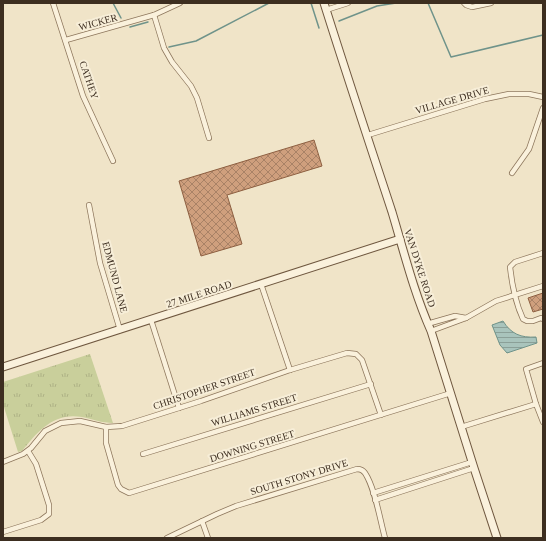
<svg xmlns="http://www.w3.org/2000/svg" width="546" height="541" viewBox="0 0 546 541" font-family="Georgia,serif">
  <defs>
    <pattern id="park-tufts" width="24" height="20" patternUnits="userSpaceOnUse"><rect width="24" height="20" fill="#c9cf9b"/><path d="M3 7l-1-3M5 7V3M7 7l1-3M15 17l-1-3M17 17v-4M19 17l1-3" fill="none" stroke="#aeb285"/></pattern>
    <pattern id="water-rules" width="6" height="5" patternUnits="userSpaceOnUse"><rect width="6" height="5" fill="#a9c4bc"/><path d="M0 2.5h6" fill="none" stroke="#8ba098"/></pattern>
    <pattern id="building-cross-hatch" width="8" height="8" patternUnits="userSpaceOnUse"><rect width="8" height="8" fill="#cf9f7d"/><path d="M0 0l8 8M0 8l8-8" fill="none" stroke="#a98266"/></pattern>
  </defs>
  <rect width="100%" height="100%" fill="#f0e4c8"/>
  <path fill="url(#park-tufts)" d="M90,354L113,423C102,423 92,419 82,417C54,412 38,431 22,451L18,452L3,404V382Z"/>
  <path fill="url(#water-rules)" stroke="#6f938a" d="M503,321C511,334 521,338 536,337L537,343L507,353L500,345L492,325Z"/>
  <g fill="none" stroke-linecap="round" stroke-linejoin="round">
    <g stroke="#6f938a" stroke-width="1.5">
      <path d="M113,3L121,18"/>
      <path d="M311,3L319,28"/>
      <path d="M428,3L451,57L543,35"/>
      <path d="M339,21L377,6L396,3"/>
      <path d="M130,27L148,22"/>
      <path d="M169,47L196,41L269,3"/>
    </g>
  </g>
  <g fill="url(#building-cross-hatch)" stroke="#8d5f41">
    <path d="M314,140L322,166L227,195L242,244L201,256L179,181Z"/>
    <path d="M543,293V309L533,312L528,298Z"/>
  </g>
  <g fill="none" stroke-linecap="round" stroke-linejoin="round">
    <g stroke="#8d765c" stroke-width="6">
      <g id="street">
        <path d="M53,3L83,96L113,161"/>
        <path d="M464,3L466,5L472,7L491,3"/>
        <path d="M326,10L348,3"/>
        <path d="M154,15L164,48L172,62L191,86L197,98L209,138"/>
        <path d="M66,40L154,15L180,3"/>
        <path d="M368,135L485,99L509,94H529L543,97"/>
        <path d="M512,173L529,149L543,108"/>
        <path d="M89,205L100,263L120,330"/>
        <path d="M543,253L515,262L510,267C512,285 516,304 523,319L527,321H533L541,318L543,319"/>
        <path d="M261,284L290,370"/>
        <path d="M466,318L496,301L543,286"/>
        <path d="M151,320L179,408"/>
        <path d="M427,324L455,316L466,318L431,331"/>
        <path d="M543,363L526,369L536,404L543,422"/>
        <path d="M106,427V443L118,485L121,489L129,493L451,393"/>
        <path d="M461,427L536,404"/>
        <path d="M143,454L371,384"/>
        <path d="M3,462L23,454L31,448L45,431L61,423L80,421L106,427L122,426L201,401L290,370L347,353L356,354L362,360L381,415"/>
        <path d="M373,493L472,462"/>
        <path d="M375,500L474,468"/>
        <path d="M202,521L208,538"/>
        <path d="M3,532L41,520L49,514V505L36,464L28,451"/>
        <path d="M167,538L217,514L236,506L357,469C361,469 363,470 365,473C375,488 380,520 385,538"/>
      </g>
    </g>
    <g stroke="#6f573f" stroke-width="9">
      <g id="secondary">
        <path d="M324,3C346,73 369,142 392,212C404,252 414,293 431,331L474,468L497,538"/>
        <path d="M3,367L400,239"/>
      </g>
    </g>
    <use href="#street" stroke="#faf1dc" stroke-width="4.5"/>
    <use href="#secondary" stroke="#faf1dc" stroke-width="7"/>
  </g>
  <g text-anchor="middle" dominant-baseline="central" stroke-width="4" stroke-linejoin="round" paint-order="stroke">
    <g font-size="10" fill="#3d2e20" stroke="#f7eed8">
      <text transform="translate(98 22) rotate(-15)">WICKER</text>
      <text transform="translate(89 80) rotate(71)">CATHEY</text>
      <text transform="translate(452 100) rotate(-16)">VILLAGE DRIVE</text>
      <text transform="translate(420 268) rotate(72)">VAN DYKE ROAD</text>
      <text transform="translate(115 277) rotate(75)">EDMUND LANE</text>
      <text transform="translate(199 294) rotate(-18)">27 MILE ROAD</text>
      <text transform="translate(204 389) rotate(-19)">CHRISTOPHER STREET</text>
      <text transform="translate(254 410) rotate(-17)">WILLIAMS STREET</text>
      <text transform="translate(252 446) rotate(-17)">DOWNING STREET</text>
      <text transform="translate(299 477) rotate(-17)">SOUTH STONY DRIVE</text>
    </g>
  </g>
  <rect width="546" height="541" fill="none" stroke="#3d2e20" stroke-width="8"/>
</svg>
